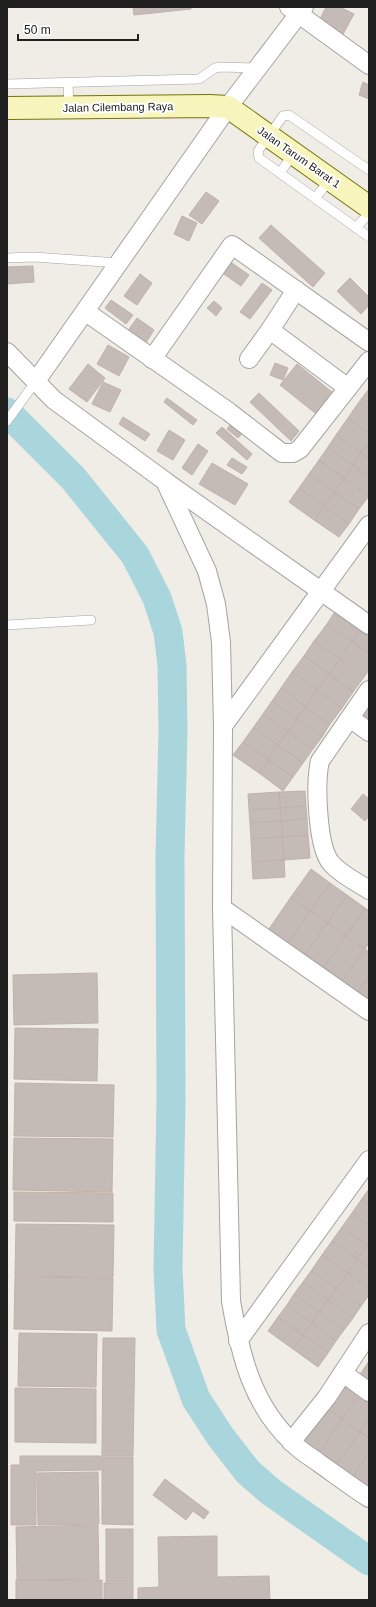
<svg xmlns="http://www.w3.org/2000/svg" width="376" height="1607" viewBox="0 0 376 1607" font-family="Helvetica,sans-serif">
  <rect width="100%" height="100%" fill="#f0ece6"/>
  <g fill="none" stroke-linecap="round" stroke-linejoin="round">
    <path stroke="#a8d6dc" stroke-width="29" d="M7,412L73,478L135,555L157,598L168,632L172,665L173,730L170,857L171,1100L168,1268L171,1330L196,1399L220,1436L248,1472L271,1492L369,1561"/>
  </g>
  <g fill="#c5bbb6" stroke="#c1b1a9">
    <path d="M133,7H191V9L134,15Z"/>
    <path d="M326,7H340L354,14L342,36L318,23Z"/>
    <path d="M363,82L369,85V99L359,95Z"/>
    <path d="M206,192L219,201L202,224L189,215Z"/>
    <path d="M182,216L197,223L189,241L174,234Z"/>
    <path d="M271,225L325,273L313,287L259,238Z"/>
    <path d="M229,261L249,275L241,286L221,272Z"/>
    <path d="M33,266L34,282L7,284V267Z"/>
    <path d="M140,274L152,283L137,305L124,296Z"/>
    <path d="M350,278L369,297V305L361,314L337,291Z"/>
    <path d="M262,283L272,290L250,319L240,312Z"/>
    <path d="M111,300L133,315L126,324L105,308Z"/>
    <path d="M214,301L222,308L216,316L207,308Z"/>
    <path d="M137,318L154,330L145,344L127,332Z"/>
    <path d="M108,345L129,357L119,376L97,364Z"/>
    <path d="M275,363L288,368L283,380L270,375Z"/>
    <path d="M88,364L105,378L87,402L69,389Z"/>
    <path d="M297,364L337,396L320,417L280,385Z"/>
    <path d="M103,382L121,390L110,412L92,404Z"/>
    <path d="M369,389V410L359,402Z"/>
    <path d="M259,393L299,431L291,441L250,402Z"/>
    <path d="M167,398L197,420L193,425L164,402Z"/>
    <path d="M359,402L369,410V433L348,418Z"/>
    <path d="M123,417L150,434L145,441L119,424Z"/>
    <path d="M348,418L369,433V442L361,453L336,435Z"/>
    <path d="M234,420L246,429L238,438L227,429Z"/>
    <path d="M222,427L252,454L247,460L216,433Z"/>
    <path d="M169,430L185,440L173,460L157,451Z"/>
    <path d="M336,435L361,453L353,465L328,447Z"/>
    <path d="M369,442V458L361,453Z"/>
    <path d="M198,444L208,451L192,475L182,468Z"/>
    <path d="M328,447L353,465L344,478L319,460Z"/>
    <path d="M361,453L369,458V477L353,465Z"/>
    <path d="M232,458L247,467L242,474L227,465Z"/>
    <path d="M319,460L344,478L334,492L309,474Z"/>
    <path d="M212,463L248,484L235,505L199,484Z"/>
    <path d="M353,465L369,477V496L344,478Z"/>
    <path d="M309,474L334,492L324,506L299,488Z"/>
    <path d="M344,478L369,496L359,509L334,492Z"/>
    <path d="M299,488L324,506L314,520L289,502Z"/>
    <path d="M334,492L359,509L349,524L324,506Z"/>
    <path d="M324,506L349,524L339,537L314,520Z"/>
    <path d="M338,607L363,625L352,642L327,624Z"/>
    <path d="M327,624L352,642L340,659L314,641Z"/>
    <path d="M363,625L369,629V654L352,642Z"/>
    <path d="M314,641L340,659L329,674L304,656Z"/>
    <path d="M352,642L369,654V670L364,677L340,659Z"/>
    <path d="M304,656L329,674L317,690L292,672Z"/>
    <path d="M340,659L364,677L353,692L329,674Z"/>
    <path d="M292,672L317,690L306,707L281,688Z"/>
    <path d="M329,674L353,692L342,708L317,690Z"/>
    <path d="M281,688L306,707L297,719L272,701Z"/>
    <path d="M317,690L342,708L330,724L306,707Z"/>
    <path d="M272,701L297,719L288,732L263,714Z"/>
    <path d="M369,706V722L361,717Z"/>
    <path d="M306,707L330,724L322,737L297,719Z"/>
    <path d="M263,714L288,732L278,745L253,728Z"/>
    <path d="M297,719L322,737L313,749L288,732Z"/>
    <path d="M253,728L278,745L268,760L243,742Z"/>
    <path d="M288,732L313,749L303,763L278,745Z"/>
    <path d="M243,742L268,760L259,773L233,755Z"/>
    <path d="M278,745L303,763L293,777L268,760Z"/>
    <path d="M268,760L293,777L283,791L259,773Z"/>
    <path d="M305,791L306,806L280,808L279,792Z"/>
    <path d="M279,792L280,808L249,810L248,794Z"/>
    <path d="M363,794L369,799V816L365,821L351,809Z"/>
    <path d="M306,806L307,819L282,821L280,808Z"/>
    <path d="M280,808L282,821L250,823L249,810Z"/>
    <path d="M307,819L308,835L282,837V821Z"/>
    <path d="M282,821V837L251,839L250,823Z"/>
    <path d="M308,835L310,858L284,860L282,837Z"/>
    <path d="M282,837L284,860L252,862L251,839Z"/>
    <path d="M284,860L285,877L253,879L252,862Z"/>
    <path d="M311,869L330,883L310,911L291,897Z"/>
    <path d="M330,883L347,895L327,923L310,911Z"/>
    <path d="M347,895L365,908L346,936L327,923Z"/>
    <path d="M291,897L310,911L288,943L269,929Z"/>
    <path d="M365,908L369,911V943L365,949L346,936Z"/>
    <path d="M310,911L327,923L305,955L288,943Z"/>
    <path d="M327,923L346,936L323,968L305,955Z"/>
    <path d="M346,936L365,949L342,981L323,968Z"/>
    <path d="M365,949L369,952V976L358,992L342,981Z"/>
    <path d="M97,973L98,1023L14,1025L13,975Z"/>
    <path d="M369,976V1000L358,992Z"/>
    <path d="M15,1028L98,1029L97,1081L14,1079Z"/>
    <path d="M15,1083L114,1085L113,1137L14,1136Z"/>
    <path d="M14,1138L113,1139L112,1192L13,1190Z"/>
    <path d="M369,1189V1206L361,1200Z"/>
    <path d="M14,1192L113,1193V1222L14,1221Z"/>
    <path d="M361,1200L369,1206V1225L352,1213Z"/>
    <path d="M352,1213L369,1225V1242L367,1245L342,1227Z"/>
    <path d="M16,1224L114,1225L113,1277L15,1276Z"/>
    <path d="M342,1227L367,1245L357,1259L332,1241Z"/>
    <path d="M332,1241L357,1259L348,1273L322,1255Z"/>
    <path d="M367,1245L369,1246V1267L357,1259Z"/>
    <path d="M322,1255L348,1273L336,1289L311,1271Z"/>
    <path d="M357,1259L369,1267V1288L348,1273Z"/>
    <path d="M311,1271L336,1289L328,1300L303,1282Z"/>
    <path d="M348,1273L369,1288V1295L361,1306L336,1289Z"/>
    <path d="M15,1277L113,1278L112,1331L14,1329Z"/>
    <path d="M303,1282L328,1300L319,1312L294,1294Z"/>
    <path d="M336,1289L361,1306L353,1318L328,1300Z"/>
    <path d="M294,1294L319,1312L312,1323L287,1305Z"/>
    <path d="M328,1300L353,1318L344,1330L319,1312Z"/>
    <path d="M287,1305L312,1323L303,1335L278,1317Z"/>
    <path d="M319,1312L344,1330L336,1341L312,1323Z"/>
    <path d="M278,1317L303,1335L293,1349L268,1331Z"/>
    <path d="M312,1323L336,1341L328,1353L303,1335Z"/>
    <path d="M19,1333L97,1334L96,1387L18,1386Z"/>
    <path d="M303,1335L328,1353L318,1367L293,1349Z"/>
    <path d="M103,1338H135L133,1456H102Z"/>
    <path d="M369,1361V1388L357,1379Z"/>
    <path d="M346,1381L362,1392L342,1419L327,1408Z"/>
    <path d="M15,1388L96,1389V1443L15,1442Z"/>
    <path d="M362,1392L369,1397V1419L360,1432L342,1419Z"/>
    <path d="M327,1408L342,1419L320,1452L304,1441Z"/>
    <path d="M342,1419L360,1432L337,1464L320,1452Z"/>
    <path d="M369,1419V1439L360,1432Z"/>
    <path d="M360,1432L369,1439V1453L353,1476L337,1464Z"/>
    <path d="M369,1453V1487L353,1476Z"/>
    <path d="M20,1456H101V1470L36,1471V1525H11V1465H20Z"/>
    <path d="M102,1457H133V1525L102,1524Z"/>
    <path d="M98,1472L99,1524L38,1525L37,1473Z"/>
    <path d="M165,1479L209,1512L204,1519L193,1511L186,1520L153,1495Z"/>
    <path d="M98,1525L99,1579L17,1580L16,1527Z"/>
    <rect x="106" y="1529" width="27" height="53"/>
    <path d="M217,1536V1577L269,1576L270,1600H138V1588L159,1587L158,1537Z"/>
    <rect x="16" y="1580" width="86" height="20"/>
    <rect x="104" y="1583" width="29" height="17"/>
  </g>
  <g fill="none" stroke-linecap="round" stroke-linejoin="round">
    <g stroke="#a4a4a4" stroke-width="10">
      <g id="lane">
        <path d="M68,83L69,108"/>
        <path d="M7,84L199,79L215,68L220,67L257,68"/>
        <path d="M369,170L289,115L283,116L258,151L259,158L369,237"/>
        <path d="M280,173L293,154"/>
        <path d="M315,198L330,180"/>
        <path d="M356,228L369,213"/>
        <path d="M7,258L34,257L119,263"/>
        <path d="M7,421L36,381"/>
        <path d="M7,625L91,620"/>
      </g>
    </g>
    <g stroke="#a4a4a4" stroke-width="20">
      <g id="street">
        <path d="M289,7L369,65"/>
        <path d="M86,312L229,412L282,453H293L300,449L369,361"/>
        <path d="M270,330L348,388"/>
        <path d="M7,352L54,400L165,481L207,571L216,604L221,642L223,726L222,908L231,1301C240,1354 252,1405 293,1443C300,1451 311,1457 319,1463C336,1475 352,1487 369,1498"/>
        <path d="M152,359L232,245L369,342"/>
        <path d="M249,359L270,330L296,290"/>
        <path d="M36,381L228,107L304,7"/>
        <path d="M166,482L369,625"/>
        <path d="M369,690L320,761C315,782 317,847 331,863C340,874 357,882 369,890"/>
        <path d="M350,718L369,732"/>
        <path d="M223,726L369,525"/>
        <path d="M222,908L369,1011"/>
        <path d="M238,1341L369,1160"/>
        <path d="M343,1373L369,1392"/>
        <path d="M291,1442L327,1397L369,1333"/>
      </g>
    </g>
    <g stroke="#747508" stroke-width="24">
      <path id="secondary" d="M7,108L210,106L228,107L369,207"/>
    </g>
    <use href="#lane" stroke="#fff" stroke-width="9"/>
    <use href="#street" stroke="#fff" stroke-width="18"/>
    <use href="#secondary" stroke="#f8f5bc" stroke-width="22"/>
  </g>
  <g text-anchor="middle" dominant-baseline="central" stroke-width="4" stroke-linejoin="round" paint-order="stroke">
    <g font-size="11" fill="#202020" stroke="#fff">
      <text transform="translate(118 107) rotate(-1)">Jalan Cilembang Raya</text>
      <text transform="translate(299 157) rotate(35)">Jalan Tarum Barat 1</text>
    </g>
  </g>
  <rect width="376" height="1607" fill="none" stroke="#202020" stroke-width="16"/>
  <path d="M18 34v6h120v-6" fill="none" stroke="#202020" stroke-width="2"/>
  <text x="24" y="34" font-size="12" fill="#202020" stroke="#ffffff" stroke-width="3" paint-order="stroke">50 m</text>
</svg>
